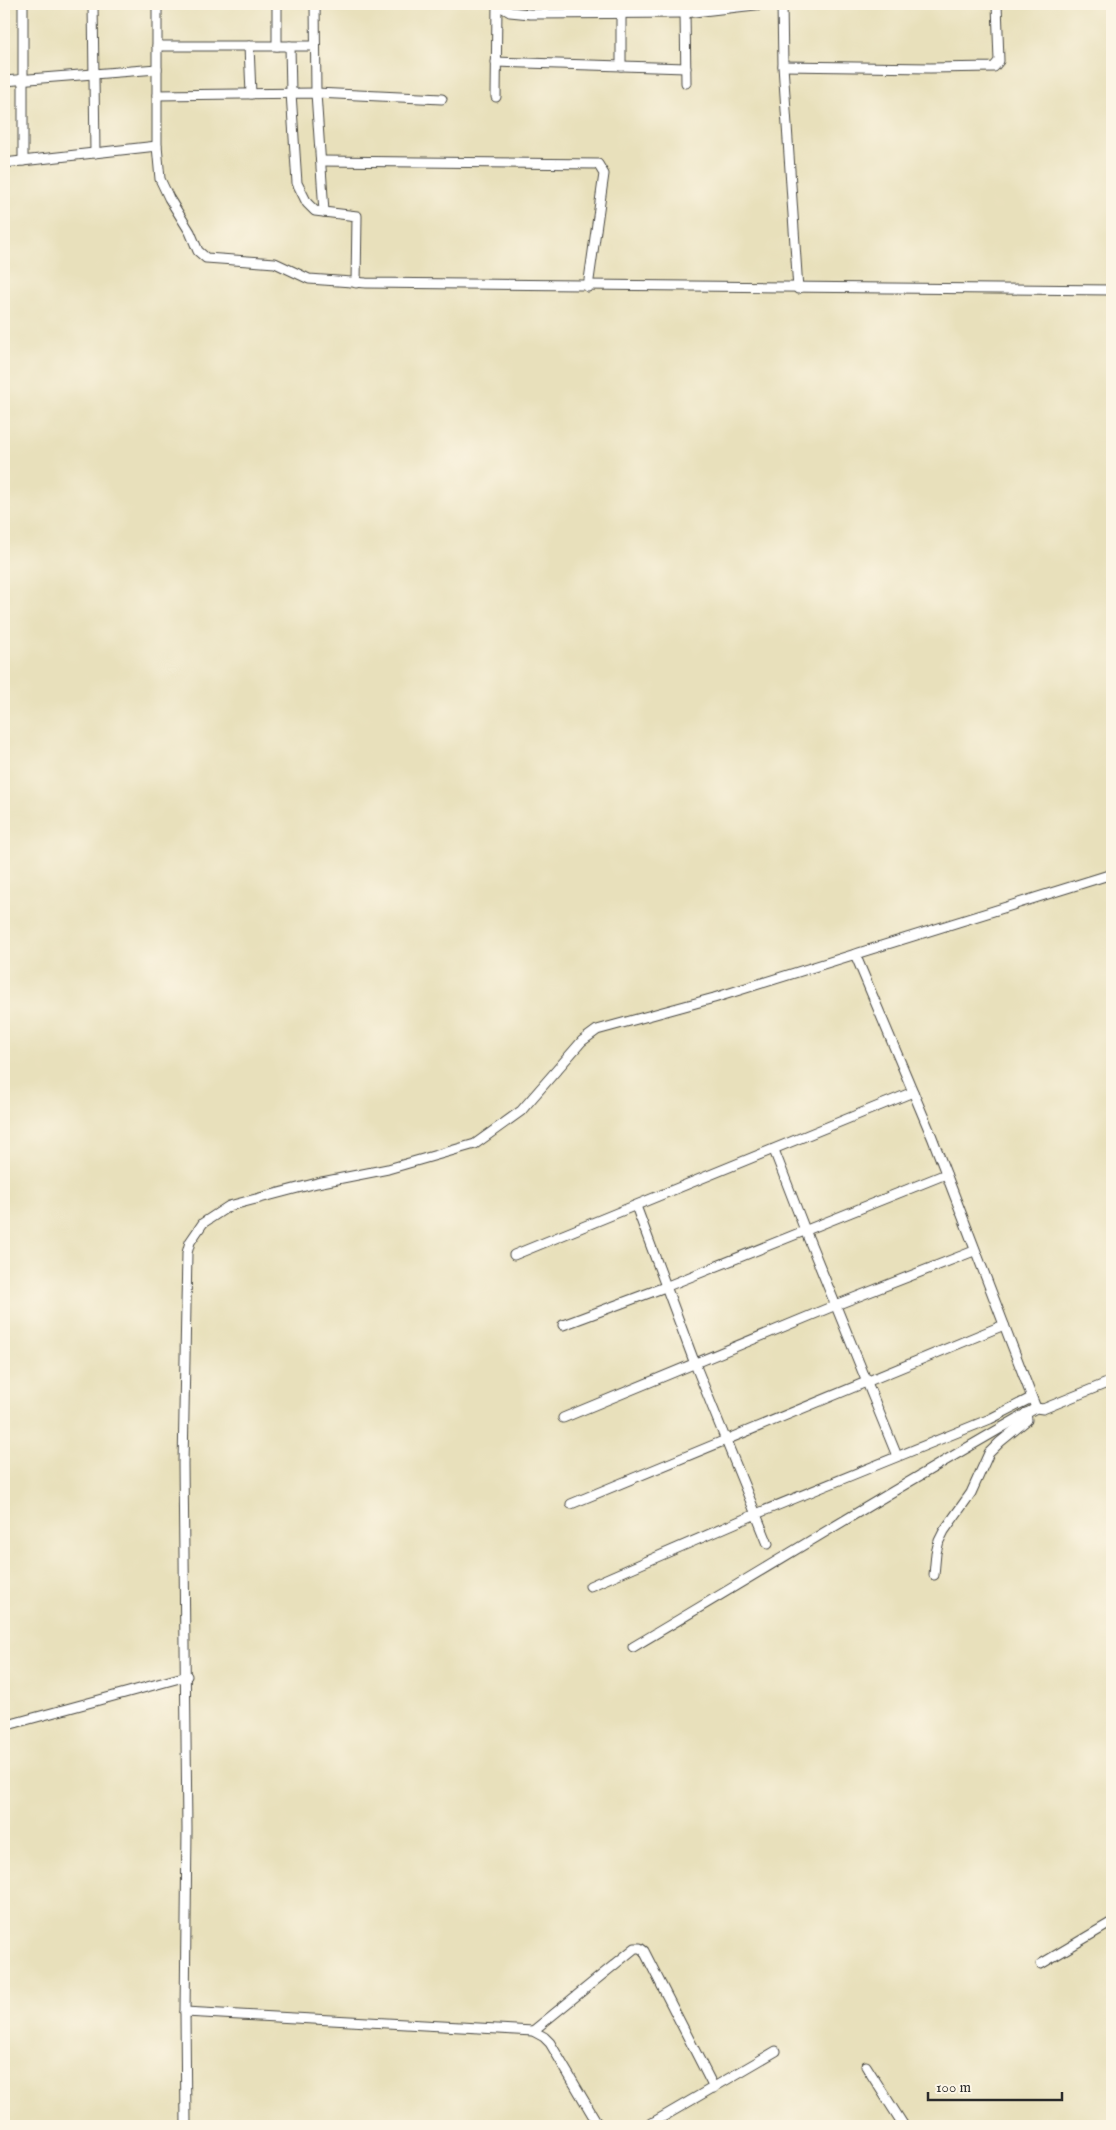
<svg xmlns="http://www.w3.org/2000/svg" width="1116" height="2130" viewBox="0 0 1116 2130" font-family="'IM FELL English',serif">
  <rect width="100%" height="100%" fill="#fcf5e5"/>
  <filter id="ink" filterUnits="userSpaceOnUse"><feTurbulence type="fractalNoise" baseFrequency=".02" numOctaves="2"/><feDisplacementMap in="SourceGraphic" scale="10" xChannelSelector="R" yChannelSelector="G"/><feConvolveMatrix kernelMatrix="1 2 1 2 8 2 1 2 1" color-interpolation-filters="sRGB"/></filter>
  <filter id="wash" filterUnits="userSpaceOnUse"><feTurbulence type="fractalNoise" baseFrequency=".0096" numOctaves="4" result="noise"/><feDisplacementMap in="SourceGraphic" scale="20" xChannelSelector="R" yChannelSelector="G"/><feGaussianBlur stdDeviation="1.12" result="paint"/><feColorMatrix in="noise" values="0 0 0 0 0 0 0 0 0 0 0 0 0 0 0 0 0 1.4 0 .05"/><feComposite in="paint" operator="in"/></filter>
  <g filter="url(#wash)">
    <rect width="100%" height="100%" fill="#e8e0bb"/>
  </g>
  <g filter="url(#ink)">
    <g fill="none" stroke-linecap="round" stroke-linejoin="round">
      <g stroke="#474641" stroke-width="11">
        <g id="minor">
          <path d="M93,4L95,153"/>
          <path d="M157,4V146L160,179L169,198L190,232L198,251L206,258L275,263L309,279L366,283L1112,290"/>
          <path d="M315,4L316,93L324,212"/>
          <path d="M496,4L510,12L530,14L685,13L764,4"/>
          <path d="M782,4L783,66L798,289"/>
          <path d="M685,13L686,83"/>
          <path d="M621,14V66"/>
          <path d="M157,46H315"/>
          <path d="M249,46L251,94"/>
          <path d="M277,46V4"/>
          <path d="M290,46L291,93L297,183L307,203L315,211L357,216L356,283"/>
          <path d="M496,62L686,68"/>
          <path d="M783,66L930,68L994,67L999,61L997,4"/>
          <path d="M4,81L157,69"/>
          <path d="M157,95L316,93L442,99"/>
          <path d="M496,97L497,4"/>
          <path d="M23,161V4"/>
          <path d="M321,161L598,164L604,174L588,287"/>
          <path d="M4,163L157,146"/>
          <path d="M855,954L932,1137L1036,1408"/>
          <path d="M774,1150L805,1230L897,1456"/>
          <path d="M636,1206L695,1364L768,1544"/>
          <path d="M514,1255L913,1092"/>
          <path d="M563,1325L665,1287L946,1174"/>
          <path d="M563,1418L836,1305L974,1251"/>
          <path d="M571,1504C715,1444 860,1386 1004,1325"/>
          <path d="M934,1575L936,1553L939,1541L944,1531L971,1493L989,1453L1000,1442L1027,1420L1026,1413"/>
          <path d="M590,1586L756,1514L990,1419L1031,1398"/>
          <path d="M633,1647C767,1568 900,1485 1036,1408L1043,1409L1112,1381"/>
          <path d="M4,1726L187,1676"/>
          <path d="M1041,1964L1112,1922"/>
          <path d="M185,2012L533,2031L544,2037L550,2043L599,2126"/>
          <path d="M533,2031L635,1948H640L644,1951L714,2088"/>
          <path d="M866,2066L904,2126"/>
          <path d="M186,2126L185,2012L187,1829L183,1464L187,1253L190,1242L203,1223L229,1206L317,1183L388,1169L475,1144L521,1111L582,1041L597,1030L714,998L1112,874"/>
          <path d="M647,2126L776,2051"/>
        </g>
      </g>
      <use href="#minor" stroke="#fff" stroke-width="9"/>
    </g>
  </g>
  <rect width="1116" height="2130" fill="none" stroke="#fcf5e5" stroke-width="20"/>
  <path d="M928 2092v8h134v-8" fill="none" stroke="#2b2b2b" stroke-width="2.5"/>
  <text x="936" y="2092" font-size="15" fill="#2b2b2b" stroke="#fcf5e5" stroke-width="4" paint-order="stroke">100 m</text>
</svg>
